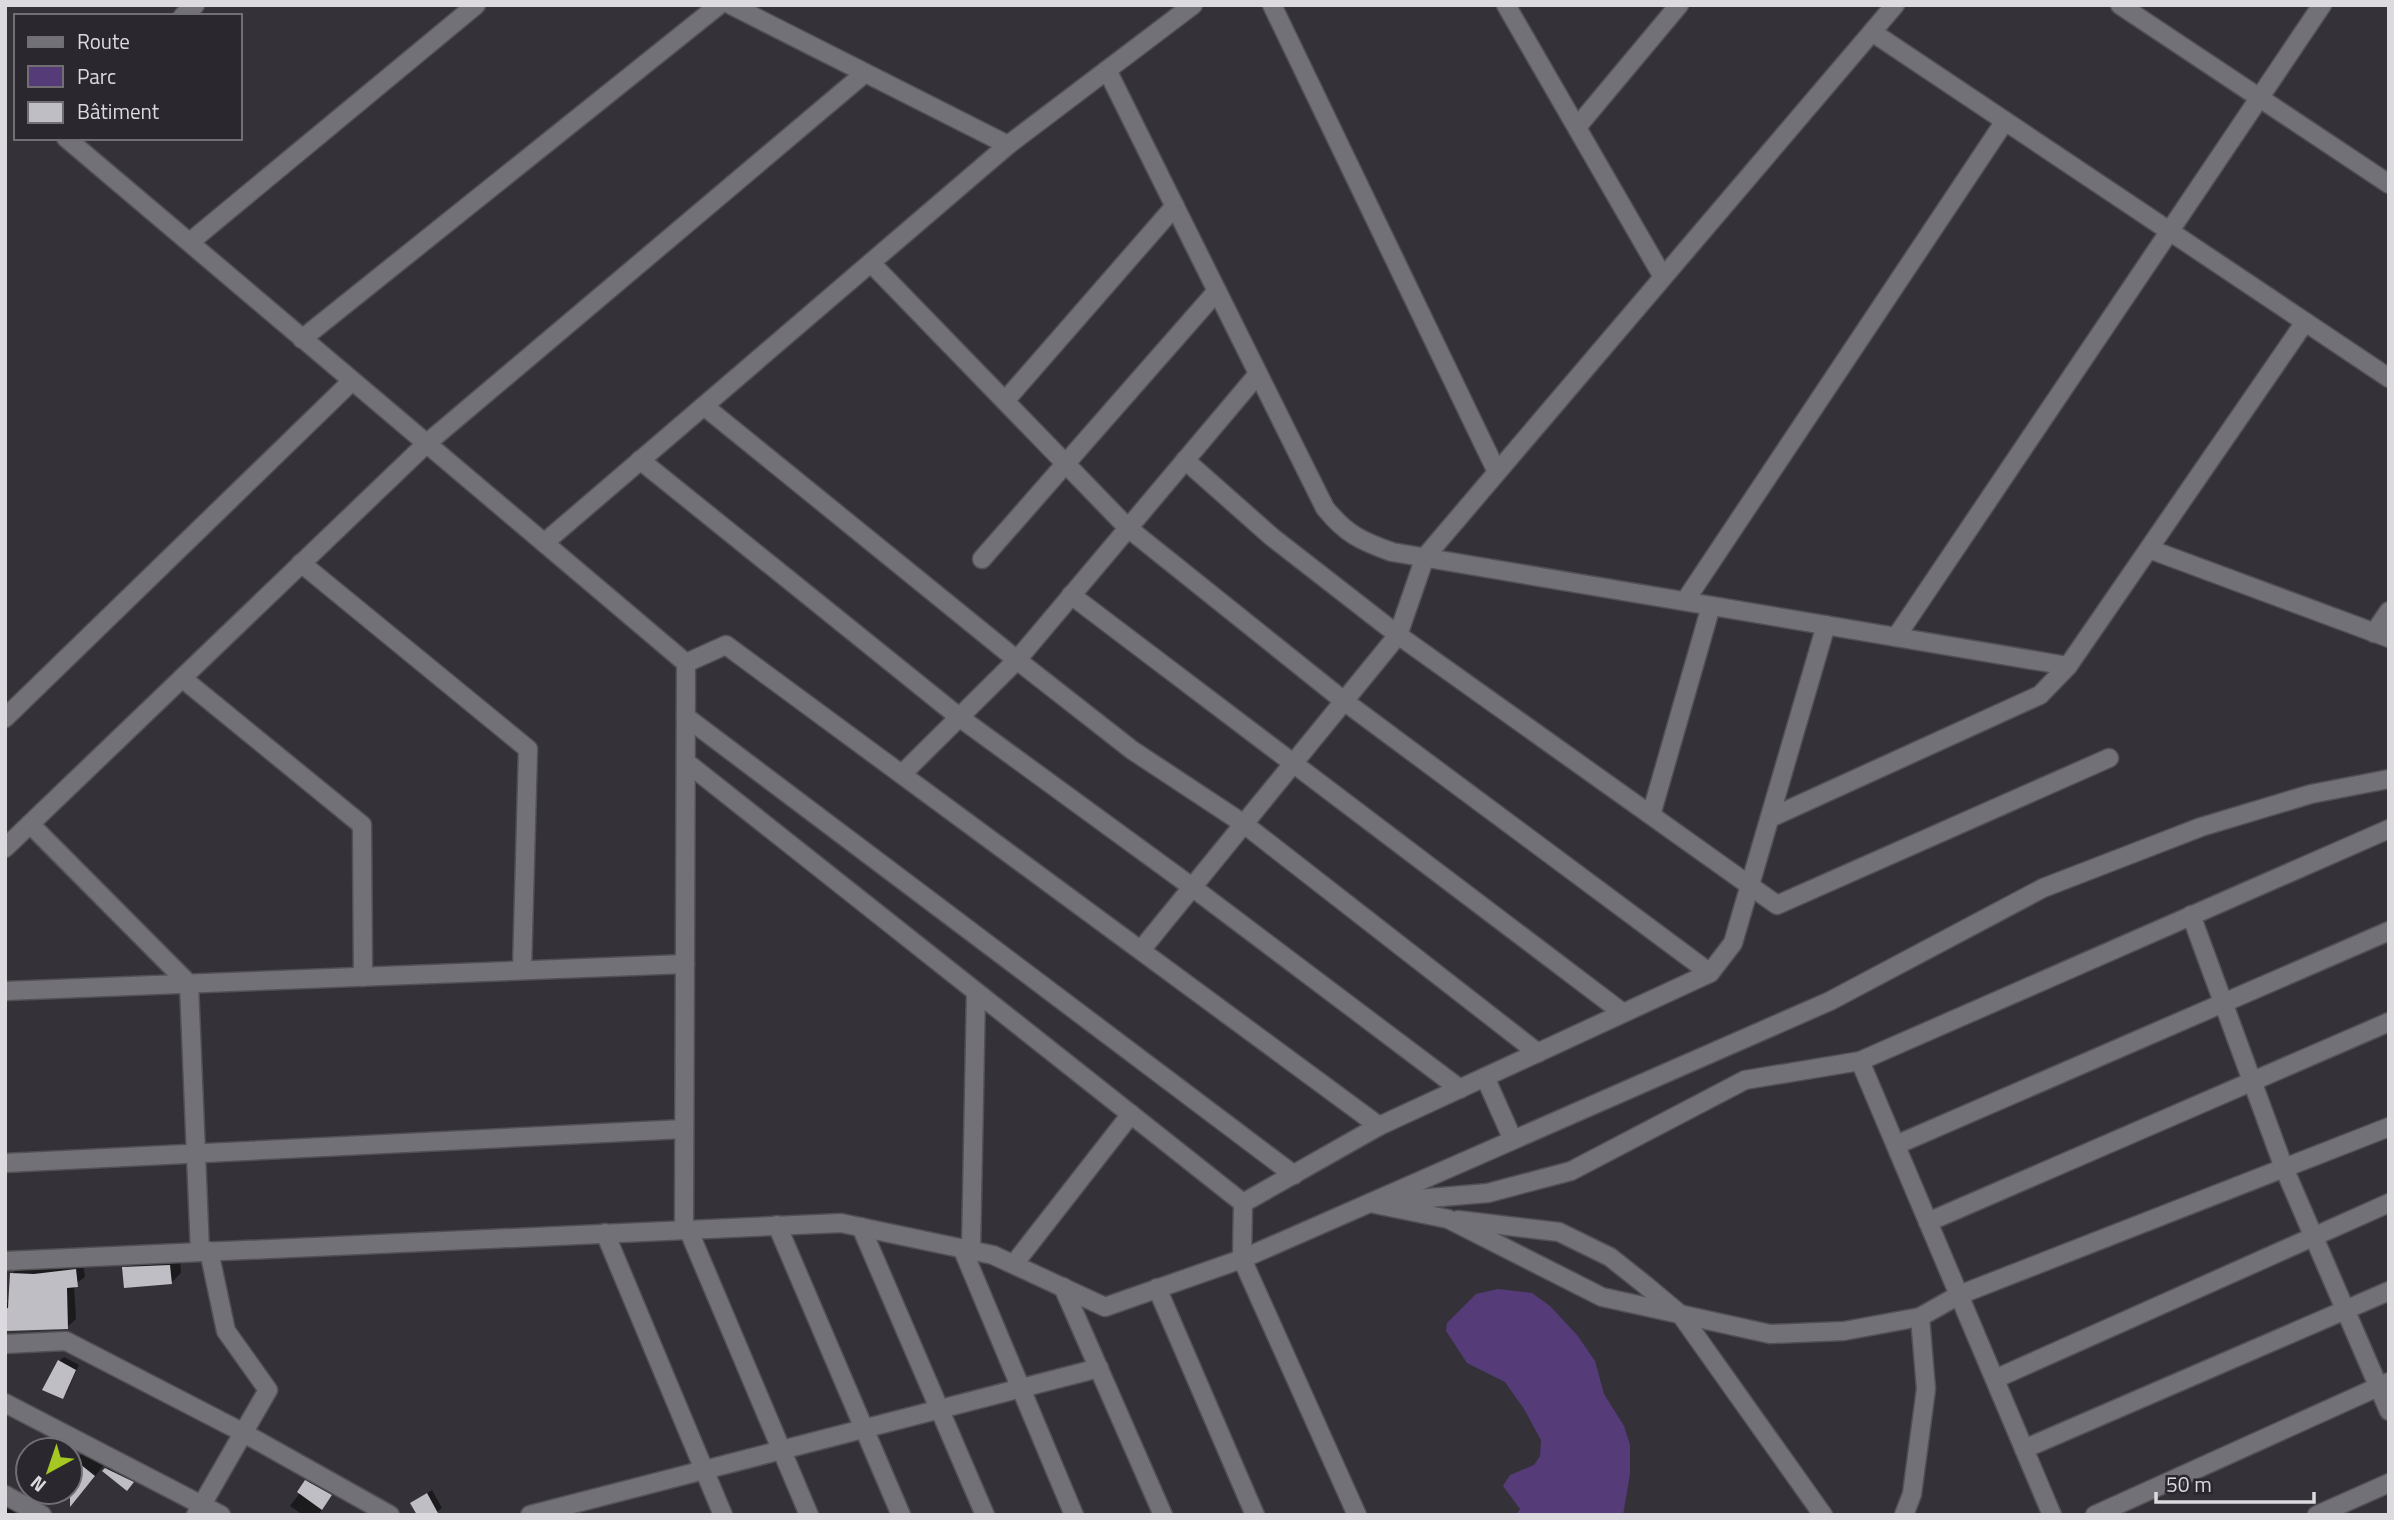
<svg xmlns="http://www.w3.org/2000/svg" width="2394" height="1520" viewBox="0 0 2394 1520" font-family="'Titillium Web',sans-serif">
  <rect width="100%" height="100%" fill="#343238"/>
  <path fill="#553b78" d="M1498,1289L1532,1293L1550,1306L1577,1335L1595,1361L1604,1394L1624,1426L1630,1445V1474L1623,1515H1516L1520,1509L1503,1486L1510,1475L1534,1465L1540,1456L1541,1440L1524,1409L1505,1382L1467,1363L1446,1331L1447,1323L1476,1294Z"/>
  <g fill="#0007">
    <path d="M180,1256L181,1273L171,1283L124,1268L134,1258Z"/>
    <path d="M83,1262L85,1277L74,1285L76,1319L67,1327L5,1329V1303L11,1302L12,1274L20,1266Z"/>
    <path d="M64,1357L79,1365L67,1392L62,1397L59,1361Z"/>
    <path d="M85,1450L104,1465L89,1484L70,1487V1466Z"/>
    <path d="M117,1459L137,1479L127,1489L105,1471Z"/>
    <path d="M315,1473L339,1486L318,1515H303L290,1506Z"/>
    <path d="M432,1490L442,1508L433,1515L417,1499Z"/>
    <path d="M5,1504L19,1515H5Z"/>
  </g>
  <g fill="#c0bec5">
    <path d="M170,1265L172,1284L124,1288L122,1267Z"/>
    <path d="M76,1269L78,1287L67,1288L68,1329L5,1331V1309L8,1308L10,1273L34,1274Z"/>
    <path d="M58,1360L76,1370L63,1399L42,1390Z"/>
    <path d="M70,1456L95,1476L70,1507Z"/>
    <path d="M105,1468L134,1482L127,1491L102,1471Z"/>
    <path d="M305,1480L332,1495L322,1510L297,1492Z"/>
    <path d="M427,1493L439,1515H417L410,1503Z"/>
  </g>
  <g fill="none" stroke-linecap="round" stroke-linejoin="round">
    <g stroke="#525054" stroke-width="21">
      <g id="minor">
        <path d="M731,5L1008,145"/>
        <path d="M1272,5L1497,472"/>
        <path d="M1506,5L1663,277"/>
        <path d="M2120,5L2389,184"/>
        <path d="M183,16L195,5"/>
        <path d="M1872,32L2389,378"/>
        <path d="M1107,70L1325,508C1346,534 1361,541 1392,552L2068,666"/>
        <path d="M1577,127L1679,5"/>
        <path d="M66,138L686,663L684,1230"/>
        <path d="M190,242L476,5"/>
        <path d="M871,263L1128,528L1344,701L1710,973"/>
        <path d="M302,339L719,5"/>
        <path d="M1005,401L1175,206"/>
        <path d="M704,406L1017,660L1132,750L1244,824L1538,1053"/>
        <path d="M640,460L959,717L1192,887L1460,1089"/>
        <path d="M1185,460L1272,537L1398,635L1777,905L2109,758"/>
        <path d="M544,543L1008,145L1193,5"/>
        <path d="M2149,549L2389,638"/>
        <path d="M982,559L1217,291"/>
        <path d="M301,563L528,749L522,970"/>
        <path d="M1071,595L1623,1013"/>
        <path d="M1685,601L2005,121"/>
        <path d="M2374,633L2389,611"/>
        <path d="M1896,637L2322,5"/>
        <path d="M686,663L726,645L1379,1126"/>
        <path d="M182,678L362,825L363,977"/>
        <path d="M686,717L1294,1175"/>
        <path d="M5,718L352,381"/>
        <path d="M686,762L1243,1203L1242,1259L1357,1515"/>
        <path d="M902,774L1017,660L1258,374"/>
        <path d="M1651,815L1711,606"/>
        <path d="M1770,818L2040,695L2068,666L2305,322"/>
        <path d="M30,824L189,984L200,1252"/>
        <path d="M2389,829L1860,1061L1745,1080L1571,1171L1488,1193L1370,1203L1448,1219L1602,1297L1770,1334L1844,1331L1920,1317L1959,1295L2389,1127"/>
        <path d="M5,848L426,444L865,73"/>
        <path d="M2191,915L2284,1168L2389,1411"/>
        <path d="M1141,950L1398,635L1425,557L1895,5"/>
        <path d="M5,991L685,964"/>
        <path d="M1860,1061L2052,1515"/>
        <path d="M1485,1077L1513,1140"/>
        <path d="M1896,1145L2389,931"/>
        <path d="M5,1163L684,1129"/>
        <path d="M1243,1203L1379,1126L1710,973L1733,943L1826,625"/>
        <path d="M1458,1220L1559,1232L1610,1257L1644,1284L1681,1315L1823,1515"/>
        <path d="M1928,1222L2389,1022"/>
        <path d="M777,1225L901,1515"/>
        <path d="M861,1227L985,1515"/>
        <path d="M688,1229L809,1515"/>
        <path d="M605,1233L723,1515"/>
        <path d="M962,1248L1074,1515"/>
        <path d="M971,1250L976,992"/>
        <path d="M5,1261L841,1223L993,1255L1105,1307L1242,1259L1830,1001L2043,888L2201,827L2311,794L2389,779"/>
        <path d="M1014,1264L1131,1114"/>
        <path d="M1063,1287L1163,1515"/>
        <path d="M1157,1288L1255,1515"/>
        <path d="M5,1344L66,1341L242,1432L390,1515"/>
        <path d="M1995,1379L2389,1203"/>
        <path d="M5,1403L221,1515"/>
        <path d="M2024,1449L2389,1291"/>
        <path d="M5,1495L42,1515"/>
        <path d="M196,1515L268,1390L226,1331L209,1251"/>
        <path d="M530,1515L1099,1368"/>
        <path d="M1904,1515L1912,1494L1926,1389L1920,1317"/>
        <path d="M2095,1515L2389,1382"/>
        <path d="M2317,1515L2389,1483"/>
      </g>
    </g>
    <use href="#minor" stroke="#737178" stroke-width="18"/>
  </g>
  <rect width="2394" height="1520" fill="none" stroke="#dcdade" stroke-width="14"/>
  <rect x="14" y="14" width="228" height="126" fill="#2a282e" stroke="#716f74" stroke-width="2"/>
  <rect x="28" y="37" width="35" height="10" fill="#737178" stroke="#716f74" stroke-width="2"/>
  <text x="77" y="49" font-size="21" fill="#dcdade">Route</text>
  <rect x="28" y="66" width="35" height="21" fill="#553b78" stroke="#716f74" stroke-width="2"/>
  <text x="77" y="84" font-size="21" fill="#dcdade">Parc</text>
  <rect x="28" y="102" width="35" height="21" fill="#c0bec5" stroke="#716f74" stroke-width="2"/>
  <text x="77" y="119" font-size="21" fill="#dcdade">Bâtiment</text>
  <g transform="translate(49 1471) rotate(220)"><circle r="33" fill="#2a282e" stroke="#716f74" stroke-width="2"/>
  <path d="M0-5L12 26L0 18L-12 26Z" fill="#a5c823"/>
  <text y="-10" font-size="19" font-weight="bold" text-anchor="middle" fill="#dcdade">N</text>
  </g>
  <path d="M2156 1492v10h158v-10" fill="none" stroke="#dcdade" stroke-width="3.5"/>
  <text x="2166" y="1492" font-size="21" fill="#dcdade" stroke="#2a282e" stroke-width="5" paint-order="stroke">50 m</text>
</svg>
